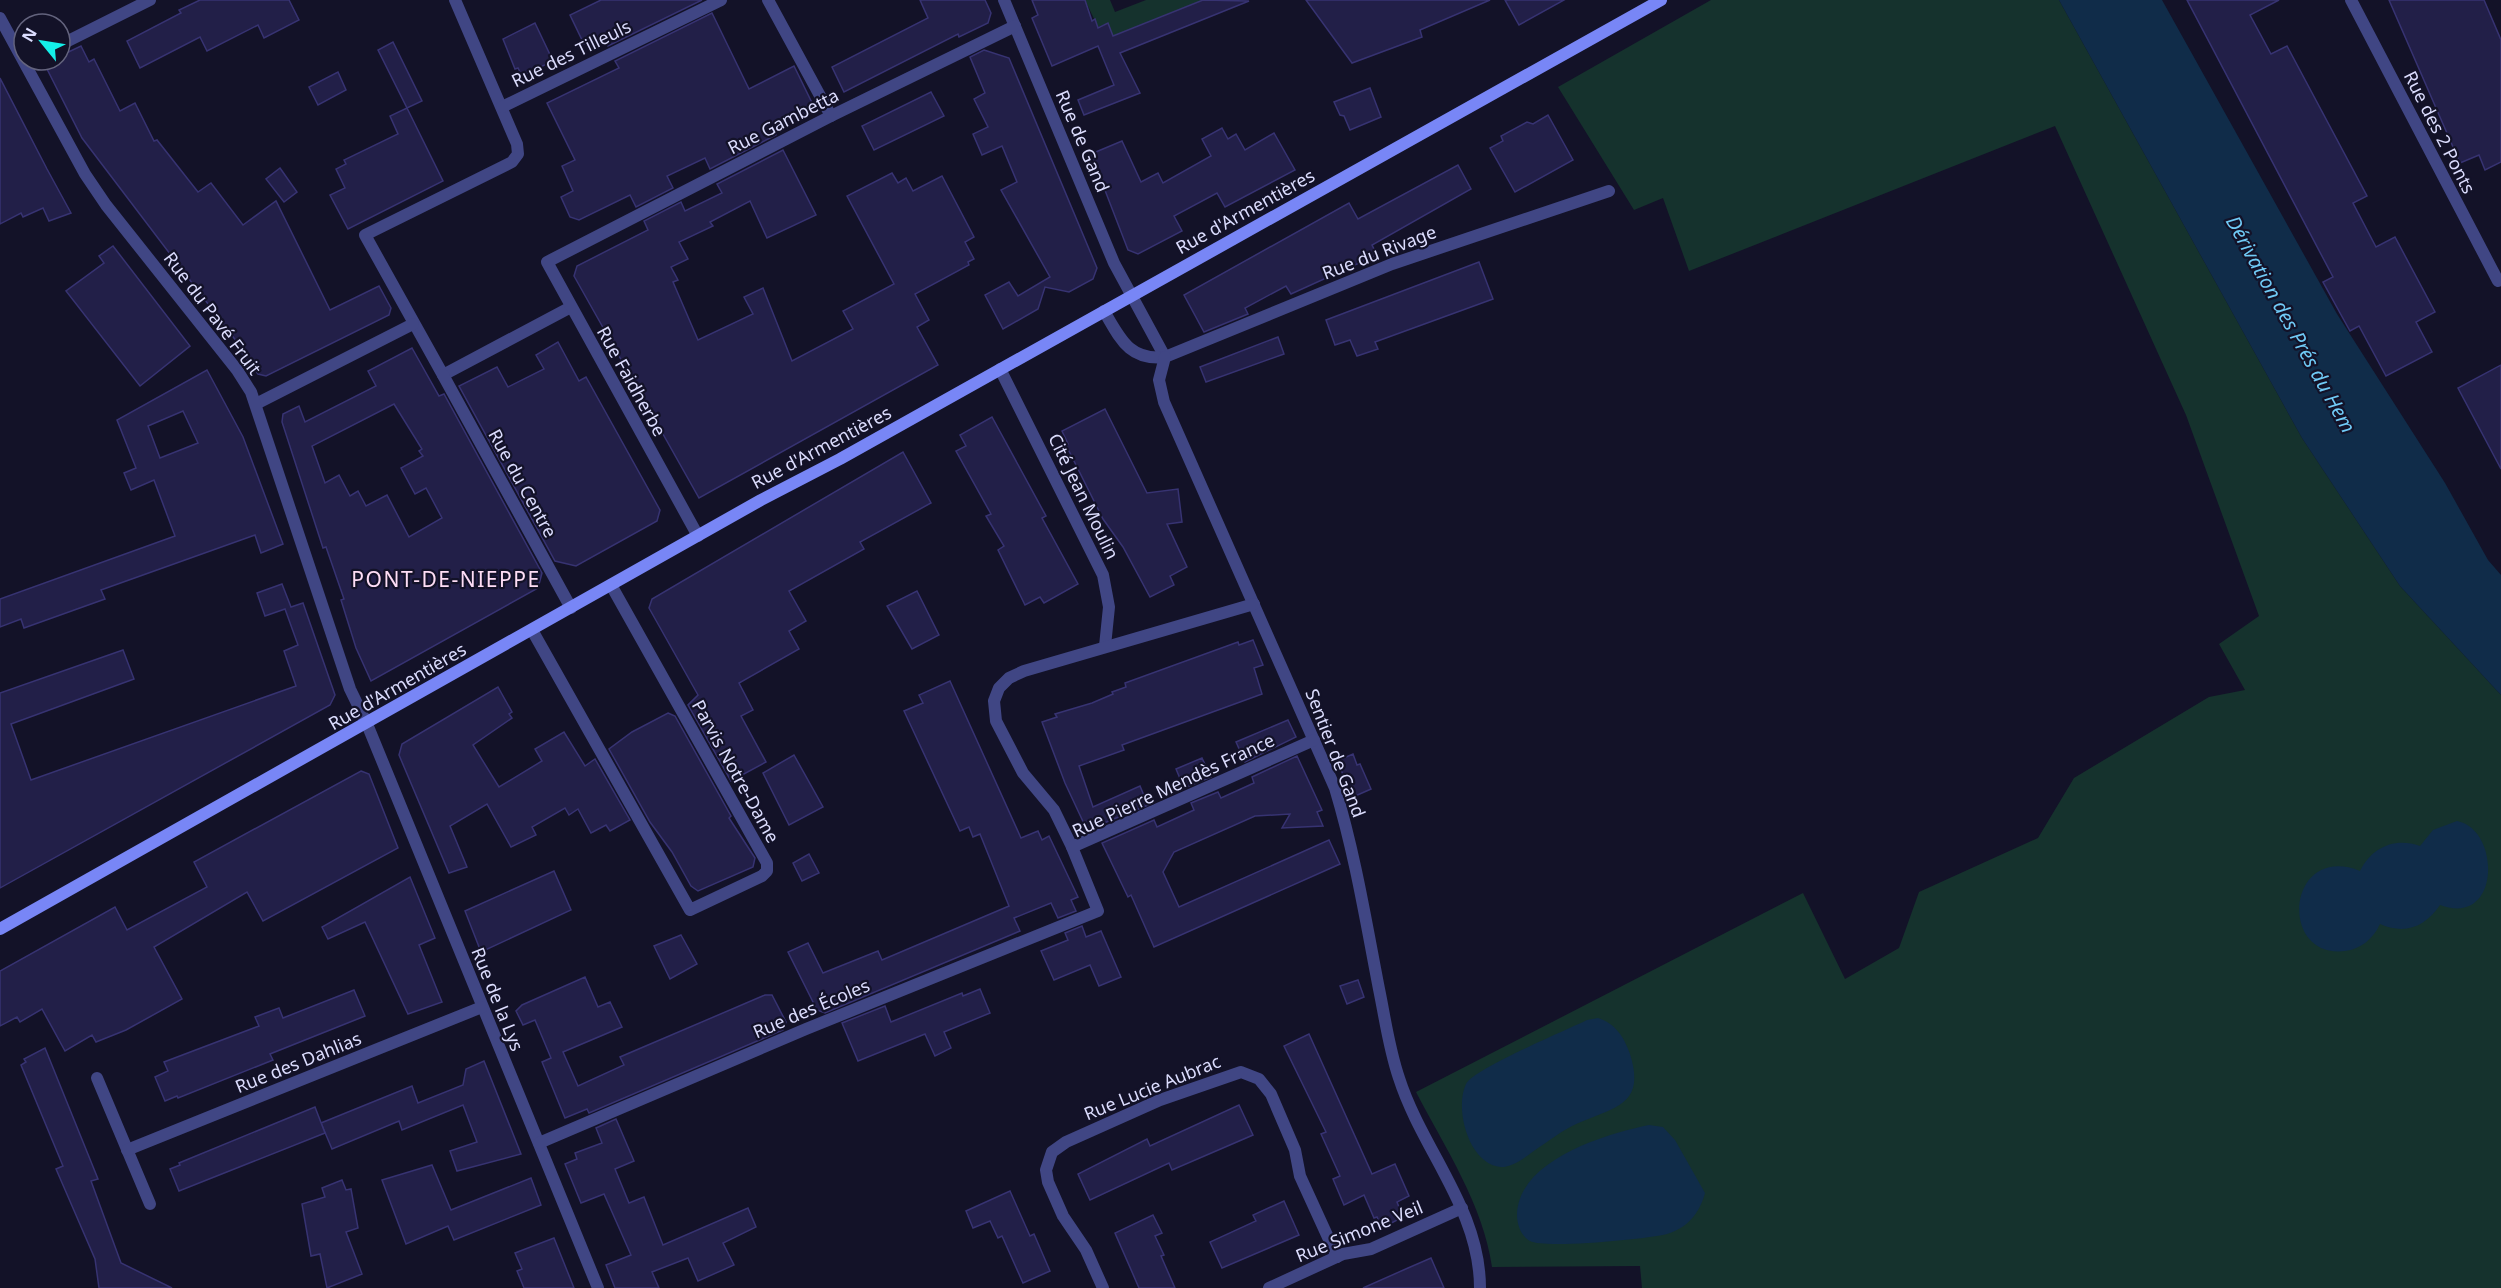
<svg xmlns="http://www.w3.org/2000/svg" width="2501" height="1288" viewBox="0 0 2501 1288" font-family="'Noto Sans',sans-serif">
  <rect width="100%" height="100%" fill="#131228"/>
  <g fill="#15322d">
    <path d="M1085,0H1110L1115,12L1146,0H1203L1113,36L1108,23L1098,27Z"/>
    <path d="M1711,0H2059L2302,438L2400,586L2501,695V1288H1642L1640,1266L1492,1267C1483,1204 1445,1148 1416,1092L1803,893L1845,979L1899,948L1919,892L2038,838L2074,778L2209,697L2245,690L2219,644L2259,616L2186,415L2055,126L1689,271L1663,198L1634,210L1558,87Z"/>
  </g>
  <g fill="#102c49">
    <path d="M2059,0H2162L2337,314L2445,483L2488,560L2501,575V695L2400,586L2302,438Z"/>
    <path d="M2457,821C2501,829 2501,928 2440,905C2425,927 2405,935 2380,924C2373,939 2361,949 2345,951C2277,959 2287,842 2360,871C2372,847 2395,837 2420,846L2433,830Z"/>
    <path d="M1598,1018C1616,1024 1624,1037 1630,1054C1647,1108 1611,1107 1572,1126C1560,1132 1549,1141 1538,1148C1528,1155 1514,1167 1501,1167C1469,1165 1454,1109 1466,1084C1473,1069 1567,1030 1587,1020Z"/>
    <path d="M1649,1125L1663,1127L1675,1140L1705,1193C1700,1212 1688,1228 1667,1234C1649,1239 1544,1249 1530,1241C1521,1236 1517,1225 1517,1214C1519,1160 1605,1134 1649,1125Z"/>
  </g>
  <g fill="#221f48" stroke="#373372" stroke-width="1.5" fill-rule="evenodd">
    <path d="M200,0H289L299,20L264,38L258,25L207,51L200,37L140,68L127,41L181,13L179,10Z"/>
    <path d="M601,0H702L608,46L604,38L584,44L570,15Z"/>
    <path d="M920,0H985L991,13L988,23L959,37L958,34L844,92L832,67L928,18Z"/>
    <path d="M1032,0H1085L1092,21L1095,19L1098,28L1108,23L1113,36L1203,0L1249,1L1120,53L1140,93L1084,115L1078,100L1114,85L1098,46L1052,66L1032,18L1038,15Z"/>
    <path d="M1306,0H1490L1420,30L1422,37L1352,63Z"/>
    <path d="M1505,0H1564L1519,25Z"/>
    <path d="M2187,0H2279L2250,15L2271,54L2287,46L2367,196L2353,203L2376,247L2395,237L2435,312L2416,322L2432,352L2386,376L2359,326L2350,331L2323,282L2333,277Z"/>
    <path d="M2389,0H2484L2501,40V162L2485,170L2479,155L2460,163Z"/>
    <path d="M712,13L749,89L794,66L815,109L774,130L776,135L710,169L705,158L667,176L673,188L636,207L630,195L579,220L570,217L561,197L573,191L562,166L575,160L547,103L619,68L615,61Z"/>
    <path d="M535,23L553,61L522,76L518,68L515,69L503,39Z"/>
    <path d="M393,42L422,101L407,108L378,50Z"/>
    <path d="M81,46L89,62L94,59L120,111L135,103L154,141L157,140L198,192L211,183L243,225L276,201L330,310L379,286L391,308L389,315L266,376L258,374L241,352L243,350L82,138L47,69L52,60H60V56Z"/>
    <path d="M984,50L1009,58L1097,268L1093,279L1069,292L1045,287L1038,309L1003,329L985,295L1009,282L1018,296L1050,277L1001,190L1017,182L1002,146L982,155L973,134L988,127L974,99L985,93L970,57Z"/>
    <path d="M338,72L346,90L318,105L309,87Z"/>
    <path d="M0,78L47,169L71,213L49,221L43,208L23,217L21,213L0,224Z"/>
    <path d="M1370,88L1381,117L1350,130L1344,116L1340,115L1334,102Z"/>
    <path d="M931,92L944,116L874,150L862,126Z"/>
    <path d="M407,108L443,181L348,229L330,195L345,188L336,169L346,164L344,160L398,134L390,116Z"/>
    <path d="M1548,115L1573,160L1515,192L1490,148L1503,141L1501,136L1527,122L1533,124Z"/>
    <path d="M1222,128L1228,139L1236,134L1245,150L1274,133L1295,170L1225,207L1217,193L1174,216L1182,231L1138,254L1128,250L1091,154L1122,141L1141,182L1158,173L1163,183L1211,156L1202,139Z"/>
    <path d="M783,150L816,215L767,238L750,201L710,222L713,226L679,242L688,259L671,267L678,280L673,282L698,340L753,314L744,297L763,288L792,361L853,329L843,311L894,284L847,196L892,173L898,183L906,178L913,191L942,176L974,237L965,242L974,259L968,262L969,265L915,294L929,320L917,327L938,365L699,498L574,276L577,266L648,230L644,221L681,202L685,211L722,193L717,184Z"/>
    <path d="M1458,165L1471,189L1372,245L1377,255L1291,294L1286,286L1245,308L1248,314L1204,332L1184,295L1349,203L1358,219Z"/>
    <path d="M280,168L297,192L284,202L266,179Z"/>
    <path d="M113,246L190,346L140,386L66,291L104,263L99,256Z"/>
    <path d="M1479,262L1493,299L1375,342L1378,349L1357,356L1350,340L1335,345L1326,320Z"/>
    <path d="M1278,337L1284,354L1206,382L1200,367Z"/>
    <path d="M558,342L579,381L586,377L660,510L657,521L576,566L555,561L459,386L497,367L508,387L544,369L536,355Z"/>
    <path d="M412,348L439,396L444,394L542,573L538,588L371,681L356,648L341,600L344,599L326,547L323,548L282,422L283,414L299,406L305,422L376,386L368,371ZM394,404L422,449L419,451L423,456L401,468L415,494L426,488L442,518L409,537L387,495L366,506L358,491L350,496L339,475L325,483L312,446Z"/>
    <path d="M2501,365V469L2458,388Z"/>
    <path d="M207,370L243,437L283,544L261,553L255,535L101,590L105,599L24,628L21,619L0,627V599L175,536L154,480L131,490L124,473L136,468L117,420ZM183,411L198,443L160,458L148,426Z"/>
    <path d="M1105,409L1147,493L1178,489L1182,522L1167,524L1187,567L1170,576L1174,585L1150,597L1123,547L1103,519L1066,445L1068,444L1062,431Z"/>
    <path d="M992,417L1046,516L1042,518L1078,584L1044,603L1040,597L1025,605L998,550L1004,546L986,516L991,514L956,451L966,446L960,435Z"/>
    <path d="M903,452L931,503L860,542L864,549L789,591L806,621L789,631L799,649L739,683L753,710L741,716L766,762L731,781L688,705L698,695L649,608L652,599Z"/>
    <path d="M282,584L291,607L303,603L335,695L330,705L0,888V693L123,650L134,679L11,724L31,780L296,686L284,651L298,645L285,609L265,616L257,593Z"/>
    <path d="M917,591L939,635L912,649L887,606Z"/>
    <path d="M1253,640L1263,665L1254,668L1262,694L1122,745L1124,750L1079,766L1093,807L1140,786L1148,805L1087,830L1065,783L1042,722L1057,717L1055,714L1092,703L1113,694L1112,692L1126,687L1125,683L1238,642L1239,645Z"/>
    <path d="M950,681L1021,838L1038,831L1042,840L1049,836L1078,897L1071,900L1076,911L1058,918L1051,903L1014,918L1020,931L825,1013L817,1010L788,952L808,943L823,973L878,951L882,960L1009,906L980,834L973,837L969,827L960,831L904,711L923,703L919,695Z"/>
    <path d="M498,687L512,712L509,714L512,718L473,745L499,787L542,761L535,749L564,732L585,766L595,759L630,820L610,831L606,825L591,833L578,809L569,815L565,808L532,827L536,835L511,847L487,804L450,826L467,867L449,873L399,755L402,744Z"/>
    <path d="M668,713L675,716L731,816L729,818L755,858L753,867L698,891L691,886L672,852L650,822L609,749L632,732Z"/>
    <path d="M1288,720L1296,737L1245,762L1236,742Z"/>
    <path d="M1353,754L1357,765L1360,764L1371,789L1353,797L1337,761Z"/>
    <path d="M794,755L823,807L789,825L763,773Z"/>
    <path d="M1297,756L1322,810L1317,812L1323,826L1282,828L1290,814L1255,816L1174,852L1163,872L1179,907L1329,840L1340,864L1154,947L1131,895L1128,897L1102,843L1154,820L1157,827L1194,810L1191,803L1218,792L1221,798L1254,783L1252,777Z"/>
    <path d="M1202,758L1211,777L1184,788L1176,769Z"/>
    <path d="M361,771L369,774L398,848L263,921L247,892L154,947L182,999L126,1030L96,1042L92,1035L65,1051L42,1009L20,1022L17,1017L0,1026V971L115,907L127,930L207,887L194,862Z"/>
    <path d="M809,854L819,873L802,881L793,863Z"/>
    <path d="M554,871L571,910L481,952L465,911Z"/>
    <path d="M410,877L435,938L419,945L442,1002L408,1014L365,922L328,939L322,927Z"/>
    <path d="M1082,926L1086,937L1101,931L1121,977L1099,986L1090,965L1054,980L1041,951L1068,940L1065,933Z"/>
    <path d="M681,935L697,964L670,979L654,946Z"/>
    <path d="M585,977L598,1007L610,1002L622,1027L563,1052L578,1086L624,1065L620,1057L765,995H772L786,1022L783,1030L589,1113L587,1109L565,1118L542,1062L551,1058L535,1020L523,1025L516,1011L522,1005Z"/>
    <path d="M1358,980L1364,997L1347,1004L1340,986Z"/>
    <path d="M980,989L990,1013L944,1032L951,1048L935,1056L925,1034L858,1061L842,1023L885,1006L891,1022L962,993L963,996Z"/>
    <path d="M354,990L365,1016L270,1054L273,1060L178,1098L177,1096L165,1101L155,1077L168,1071L164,1062L259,1026L255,1017L279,1008L283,1018Z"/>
    <path d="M1309,1034L1372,1174L1395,1164L1409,1196L1397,1202L1403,1217L1382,1228L1377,1217L1374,1218L1364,1195L1344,1205L1333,1179L1340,1176L1321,1134L1326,1132L1284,1046Z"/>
    <path d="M45,1048L98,1179L91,1181L121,1263L172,1288H99L95,1259L56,1169L63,1166L21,1065L26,1062L24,1059Z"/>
    <path d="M484,1061L521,1154L457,1171L450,1151L477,1142L463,1105L402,1130L399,1121L332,1149L321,1123L412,1086L418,1103L463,1085L466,1069Z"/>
    <path d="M1239,1105L1253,1135L1172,1170L1169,1163L1090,1200L1078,1174L1147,1139L1150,1146Z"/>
    <path d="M315,1107L325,1133L179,1191L170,1169L180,1165L179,1163Z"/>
    <path d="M616,1119L634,1161L615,1169L629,1203L644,1197L663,1245L748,1208L756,1227L723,1243L734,1265L698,1281L688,1258L652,1272L659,1288H615L606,1265L631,1255L604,1194L581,1203L565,1164L577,1159L575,1153L602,1143L596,1128Z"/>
    <path d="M432,1165L451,1210L531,1178L541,1205L454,1240L448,1226L406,1244L382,1180Z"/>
    <path d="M342,1180L346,1190L351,1189L358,1228L346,1232L362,1274L327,1288L320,1254L311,1256L302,1204L325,1197L322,1188Z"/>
    <path d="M1010,1191L1030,1236L1034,1234L1050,1271L1023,1283L1002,1236L998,1238L990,1221L973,1228L966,1211Z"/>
    <path d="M1284,1201L1299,1235L1222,1268L1210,1242L1256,1221L1253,1215Z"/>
    <path d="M1153,1215L1162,1233L1155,1236L1164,1255L1161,1256L1175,1288H1139L1115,1233Z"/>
    <path d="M554,1238L574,1288H524L517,1271L522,1269L515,1253Z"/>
    <path d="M1431,1258L1444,1288H1363L1408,1268Z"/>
  </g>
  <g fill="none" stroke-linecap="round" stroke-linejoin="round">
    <g stroke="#404684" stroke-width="12">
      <path d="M455,0L517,144L518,154L512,162L365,235L443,375L571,307"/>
      <path d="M768,0L831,116"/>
      <path d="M1004,0L1114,263L1165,357"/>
      <path d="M2351,0L2498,281"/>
      <path d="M60,45L150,0"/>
      <path d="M502,107L721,0"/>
      <path d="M1104,311C1120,338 1129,361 1165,357L1392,264L1609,191"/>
      <path d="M1165,357L1159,380L1164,402L1335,788C1355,854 1366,922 1379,989C1385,1018 1389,1049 1399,1078C1422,1150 1480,1209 1480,1288"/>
      <path d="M1000,369L1103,575L1109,607L1105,646"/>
      <path d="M443,375L571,608"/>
      <path d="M256,404L413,324"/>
      <path d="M698,536L547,262L831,116L1015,26"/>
      <path d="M532,630L690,910L762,876L767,871V863L611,585"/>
      <path d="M367,724L598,1288"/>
      <path d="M1072,847L1054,810L1023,773L996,721L994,701L999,688L1009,678L1024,671L1254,604"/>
      <path d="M97,1078L150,1204"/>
      <path d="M539,1143L806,1029L1098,911L1072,847L1314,740"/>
      <path d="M127,1150L482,1007"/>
      <path d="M1103,1288L1086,1250L1063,1216L1048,1182L1046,1170L1052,1152L1066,1142L1160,1100L1241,1072L1259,1079L1271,1094L1295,1150L1300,1176L1337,1257"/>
      <path d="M1269,1288L1343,1254L1371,1249L1462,1208"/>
    </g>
    <path stroke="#404684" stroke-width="12" d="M0,18L85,174L106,205L237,370L251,392L350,689L367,724"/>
    <path stroke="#7886f6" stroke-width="12" d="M0,929L761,500L840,459L1661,0"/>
  </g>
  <g text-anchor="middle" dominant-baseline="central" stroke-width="4.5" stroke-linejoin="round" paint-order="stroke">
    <g font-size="18" fill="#dbdcfd" stroke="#131228">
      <text transform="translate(571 53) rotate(-26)">Rue des Tilleuls</text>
      <text transform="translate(783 121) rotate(-27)">Rue Gambetta</text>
      <text transform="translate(2440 132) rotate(63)">Rue des 2 Ponts</text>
      <text transform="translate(1083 141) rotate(67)">Rue de Gand</text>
      <text transform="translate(1245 211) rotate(-29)">Rue d'Armentières</text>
      <text transform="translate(1379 252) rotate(-21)">Rue du Rivage</text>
      <text transform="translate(213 313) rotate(53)">Rue du Pavé Fruit</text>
      <text transform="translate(632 381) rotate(61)">Rue Faidherbe</text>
      <text transform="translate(821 447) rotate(-28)">Rue d'Armentières</text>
      <text transform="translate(523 483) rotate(61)">Rue du Centre</text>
      <text transform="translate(1084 496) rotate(64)">Cité Jean Moulin</text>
      <text transform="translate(397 686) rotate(-30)">Rue d'Armentières</text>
      <text transform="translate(1336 753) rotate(69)">Sentier de Gand</text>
      <text transform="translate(736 771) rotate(61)">Parvis Notre-Dame</text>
      <text transform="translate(1173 785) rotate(-25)">Rue Pierre Mendès France</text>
      <text transform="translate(498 999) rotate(68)">Rue de la Lys</text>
      <text transform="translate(811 1008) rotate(-23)">Rue des Écoles</text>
      <text transform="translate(298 1062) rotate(-22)">Rue des Dahlias</text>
      <text transform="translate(1152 1087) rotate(-22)">Rue Lucie Aubrac</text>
      <text transform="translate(1359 1231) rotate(-22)">Rue Simone Veil</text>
    </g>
    <g font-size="20" font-style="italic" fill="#70caf6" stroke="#131228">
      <text transform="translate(2291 324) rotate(61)">Dérivation des Prés du Hem</text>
    </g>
    <g font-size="21" letter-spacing="1.5" fill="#fdddf5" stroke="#131228">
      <text x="446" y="579">PONT-DE-NIEPPE</text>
    </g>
  </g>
  <g transform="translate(42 42) rotate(300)"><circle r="28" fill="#131228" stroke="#63637d" stroke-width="1.5"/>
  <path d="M0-4.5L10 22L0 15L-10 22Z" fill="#14f0e9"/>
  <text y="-9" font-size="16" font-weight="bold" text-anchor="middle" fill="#dbdcfd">N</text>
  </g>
</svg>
